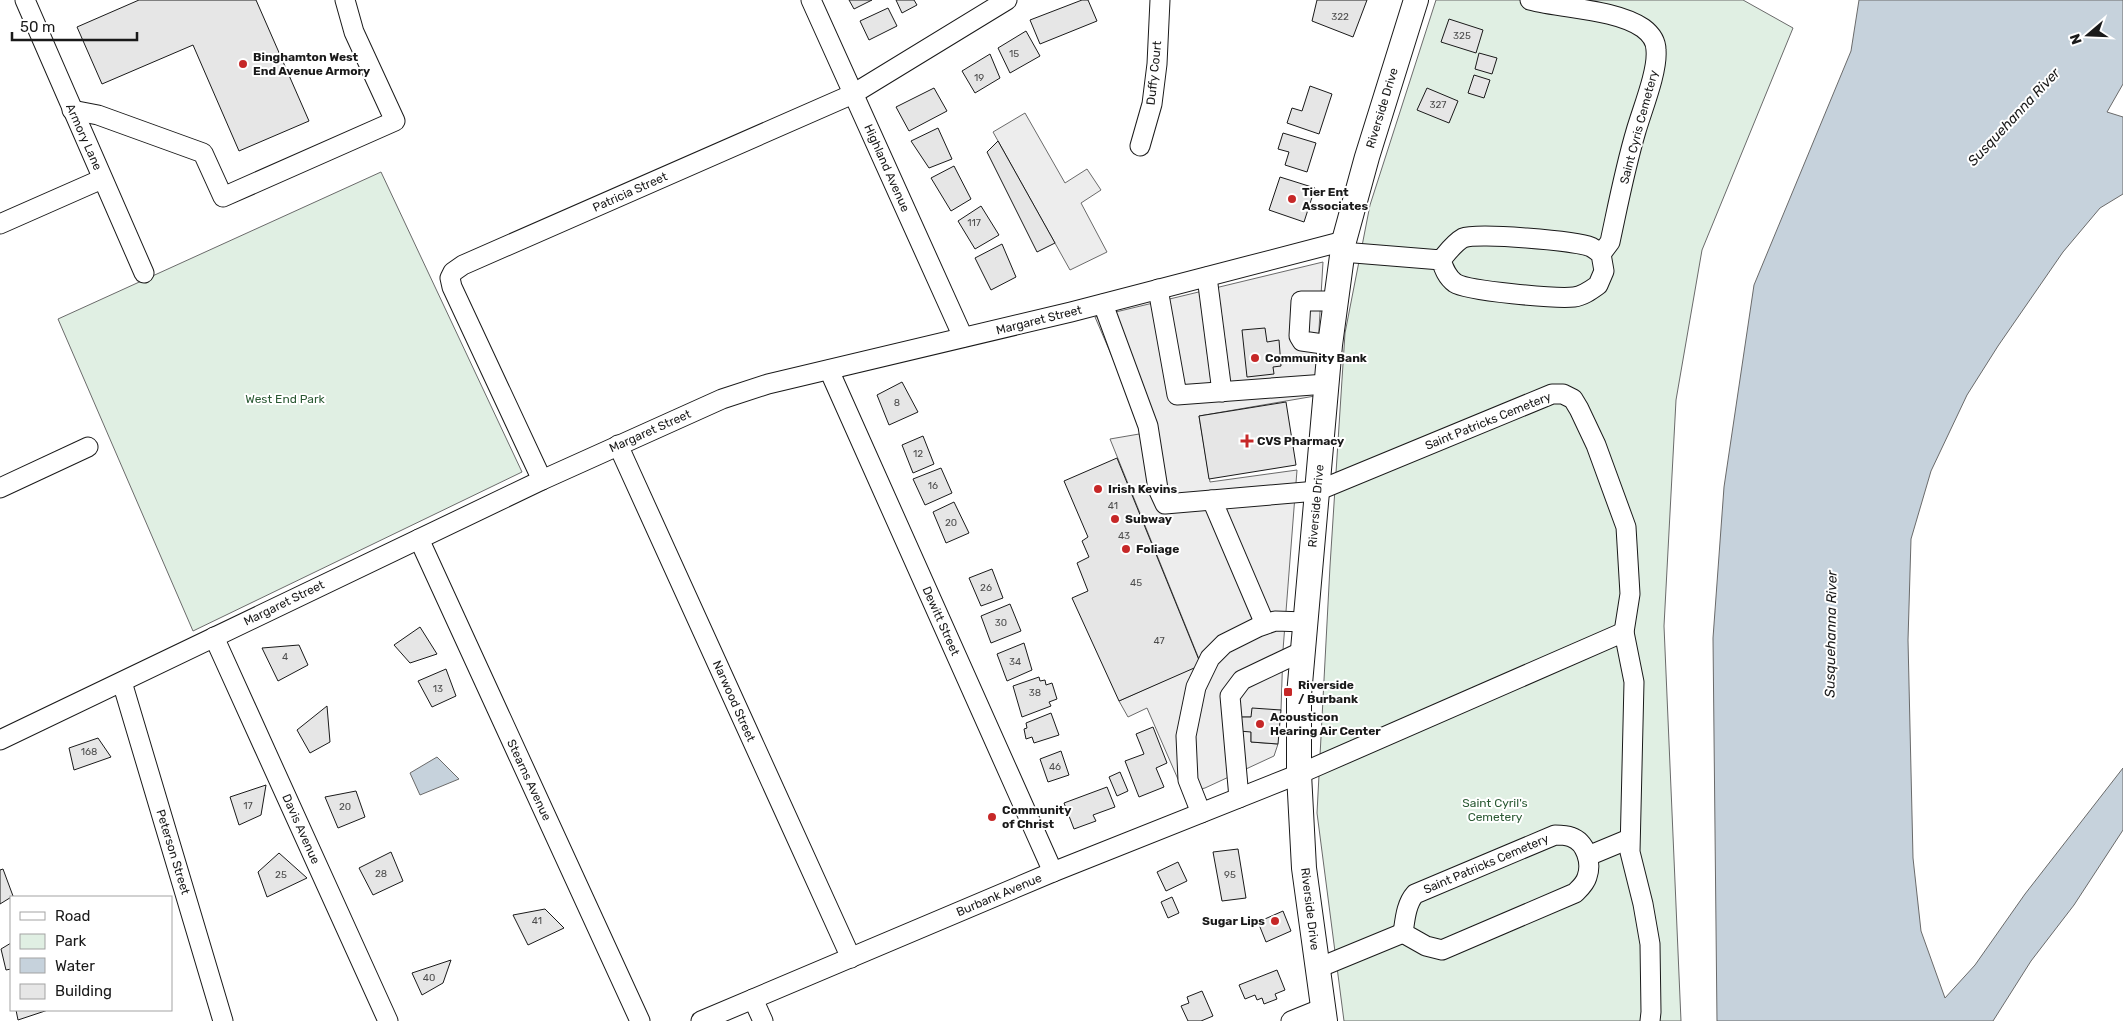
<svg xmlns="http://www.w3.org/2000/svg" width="2123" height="1021" viewBox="0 0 2123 1021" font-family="Rubik,sans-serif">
  <rect width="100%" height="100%" fill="#fff"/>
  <g fill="#e0efe3" stroke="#6a6a6a">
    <path d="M1436,0H1743L1793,28L1702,250L1676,400L1664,626L1681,1021H1344L1317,813L1330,566L1345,333L1370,205Z"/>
    <path d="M381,172L522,472L193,631L58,319Z"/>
  </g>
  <g fill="#ededed" stroke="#6a6a6a">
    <path d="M1025,113L1065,183L1087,169L1101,190L1081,203L1107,252L1070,270L993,132Z"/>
    <path d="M1323,262L1315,396L1199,416L1210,482L1297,470L1283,650L1281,710L1251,717H1240L1251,732V742L1278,744L1274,756L1205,788L1184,793L1147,708L1128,717L1119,701L1201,664L1110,439L1145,433L1095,317Z"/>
  </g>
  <g fill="#c6d2dc" stroke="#6a6a6a">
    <path d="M1859,0H2123V84L2107,112L2123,117V194L2100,208L2063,252L1998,346L1967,395L1931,471L1911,539L1908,640L1913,858L1921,931L1945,998L1975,965L2025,894L2123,768V830L2074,905L2031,961L1993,1021H1717L1713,638L1724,487L1754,285L1851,51Z"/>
    <path d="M437,757L459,779L420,795L410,773Z"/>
  </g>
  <g fill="#e6e6e6" stroke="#1a1a1a">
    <path d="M139,0H256L309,121L239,151L193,45L102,84L77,27Z"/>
    <path d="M849,0H872L854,9Z"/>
    <path d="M896,0H914L917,5L902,13Z"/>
    <path d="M1082,0H1088L1097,21L1040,44L1030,20Z"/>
    <path d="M1317,0H1367L1353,37L1312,21Z"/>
    <path d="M888,8L897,26L869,40L860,21Z"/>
    <path d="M1449,19L1483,30L1476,53L1441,42Z"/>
    <path d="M1026,31L1040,56L1010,73L998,48Z"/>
    <path d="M1479,53L1497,58L1492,74L1475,69Z"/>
    <path d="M990,54L1000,78L975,93L962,71Z"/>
    <path d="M1474,75L1490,80L1484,98L1468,93Z"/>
    <path d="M1310,86L1332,94L1319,134L1287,123L1292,108L1302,111Z"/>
    <path d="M934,88L947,111L909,131L896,107Z"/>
    <path d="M1427,88L1458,101L1449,123L1417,110Z"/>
    <path d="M938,128L952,159L929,168L911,141Z"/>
    <path d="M1283,133L1316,143L1307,172L1285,165L1289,152L1278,149Z"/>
    <path d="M998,141L1055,243L1037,252L987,152Z"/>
    <path d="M954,166L971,199L951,211L931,178Z"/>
    <path d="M1280,177L1315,188L1304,222L1269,210Z"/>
    <path d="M981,206L999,235L975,249L958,221Z"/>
    <path d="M1002,244L1016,277L991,290L975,258Z"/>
    <path d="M1265,328L1267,342L1279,340L1281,366L1273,367L1274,374L1247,377L1242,330Z"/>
    <path d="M902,382L918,412L889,425L877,395Z"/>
    <path d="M1286,402L1296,465L1209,479L1199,416Z"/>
    <path d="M923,436L934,464L913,473L902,445Z"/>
    <path d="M1117,458L1201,665L1119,701L1072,598L1088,591L1077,563L1089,557L1082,541L1088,537L1064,481Z"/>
    <path d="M941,468L952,493L925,505L913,479Z"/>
    <path d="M954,502L969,533L946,543L933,512Z"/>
    <path d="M992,569L1003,598L981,606L969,578Z"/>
    <path d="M1010,604L1021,631L991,643L981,616Z"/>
    <path d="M420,627L437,654L410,663L394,645Z"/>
    <path d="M1024,643L1032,670L1007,681L997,654Z"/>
    <path d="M299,645L308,665L278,681L262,648Z"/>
    <path d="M446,669L456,696L432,707L418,681Z"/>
    <path d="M1039,677L1040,681L1045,680L1046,685L1052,683L1057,699L1049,702L1051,706L1022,717L1013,686Z"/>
    <path d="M327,706L330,742L310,753L297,730Z"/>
    <path d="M1252,708L1281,710L1278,744L1251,742V732L1239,731L1240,717H1251Z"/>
    <path d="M1051,713L1059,735L1034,743L1032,737L1026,739L1024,729L1027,728L1026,723Z"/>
    <path d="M1153,727L1167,763L1156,768L1164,787L1139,797L1125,761L1144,754L1136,734Z"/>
    <path d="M98,738L111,757L74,770L69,748Z"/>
    <path d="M1061,751L1069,775L1048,782L1040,759Z"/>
    <path d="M1120,772L1128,791L1117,796L1109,777Z"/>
    <path d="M266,785L261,815L239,825L230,797Z"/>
    <path d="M1107,787L1115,807L1093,815L1096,821L1074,829L1064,803Z"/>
    <path d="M356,791L365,817L338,828L325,797Z"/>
    <path d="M1238,849L1246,898L1222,901L1213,852Z"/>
    <path d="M391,852L403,881L373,895L359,868Z"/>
    <path d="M279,853L307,878L267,897L258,872Z"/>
    <path d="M1178,862L1187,881L1166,891L1157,872Z"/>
    <path d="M3,869L13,896L0,904V870Z"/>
    <path d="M1172,897L1179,913L1168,918L1161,902Z"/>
    <path d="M545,909L564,928L528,945L513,915Z"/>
    <path d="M1283,911L1291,931L1266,942L1258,922Z"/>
    <path d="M11,943V969L6,970L1,949Z"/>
    <path d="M451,960L443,983L422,995L412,973Z"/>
    <path d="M1277,970L1285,990L1275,994L1277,999L1264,1004L1262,998L1257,1000L1255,995L1245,999L1239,985Z"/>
    <path d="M1202,991L1213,1016L1201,1021H1188L1181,1006L1189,1003L1187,997Z"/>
    <path d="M16,1010H48L18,1020Z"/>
  </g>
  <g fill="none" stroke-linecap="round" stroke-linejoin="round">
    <g stroke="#1a1a1a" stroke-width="21">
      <g id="minor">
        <path d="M25,0L144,273"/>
        <path d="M811,0L963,337"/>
        <path d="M1530,0C1564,9 1615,9 1643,28C1651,34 1656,41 1656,50C1658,71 1642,110 1636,131C1625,168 1618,205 1610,242L1601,254"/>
        <path d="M72,110L98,115L203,153L223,197L395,121L354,32L345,0"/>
        <path d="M1140,146L1152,104L1157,64L1160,0"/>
        <path d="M0,224L102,179"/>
        <path d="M1342,252L1441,260C1444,269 1447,277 1455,283C1467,291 1557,299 1574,297C1583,296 1591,290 1598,285L1604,271L1601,254C1598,252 1595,249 1591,247C1576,241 1477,232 1463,238C1454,243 1447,253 1441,260"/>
        <path d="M1207,277L1222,392"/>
        <path d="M1158,289L1177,395L1326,384"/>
        <path d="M1103,304L1148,426L1158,489L1165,504L1212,500"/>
        <path d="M1330,345L1302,341L1299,336L1301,301H1335"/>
        <path d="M829,370L1053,872"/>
        <path d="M618,445L851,958"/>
        <path d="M542,480L452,287L450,278L453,272L463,265L853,94L1007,0"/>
        <path d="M0,488L88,447"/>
        <path d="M419,539L640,1021"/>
        <path d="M1265,624L1212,500L1317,491L1552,394H1563L1573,399L1579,409L1596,445L1626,527L1630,594L1624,632L1634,682L1630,852L1643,904L1650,944L1651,1012L1650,1021"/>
        <path d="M214,637L388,1021"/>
        <path d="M122,682L223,1021"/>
        <path d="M0,740L542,480L722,399L768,384L1071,312L1344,241"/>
        <path d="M1239,798L1230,696L1242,680L1303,651"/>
        <path d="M1201,813L1188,780L1186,736L1196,687L1210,658L1224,644L1258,627L1275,621L1306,622"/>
        <path d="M1555,835C1560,835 1566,835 1571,837C1586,842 1592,863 1587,877C1585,884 1580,888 1575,893L1442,950L1426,946L1403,933C1405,920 1406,904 1415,894Z"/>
        <path d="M1588,856L1629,839"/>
        <path d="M1318,968L1403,933"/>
        <path d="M753,999L763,1021"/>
        <path d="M701,1021L1053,872L1299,774L1624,632"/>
        <path d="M1291,1021L1323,1008"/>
      </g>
    </g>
    <g stroke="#1a1a1a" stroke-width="26">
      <path id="major" d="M1325,1021L1304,868L1299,774V695L1330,345L1344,241L1367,157L1416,0"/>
    </g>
    <use href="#minor" stroke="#fff" stroke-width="19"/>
    <use href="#major" stroke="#fff" stroke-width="24"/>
  </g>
  <g fill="#c62828" stroke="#fff" stroke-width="2">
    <circle cx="243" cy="64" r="5"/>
    <circle cx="1292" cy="199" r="5"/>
    <circle cx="1255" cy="358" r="5"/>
    <path d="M1244.5 433.5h5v5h5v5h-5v5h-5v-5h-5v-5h5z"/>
    <circle cx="1098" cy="489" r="5"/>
    <circle cx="1115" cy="519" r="5"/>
    <circle cx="1126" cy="549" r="5"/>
    <rect x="1283" y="687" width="10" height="10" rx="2.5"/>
    <circle cx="1260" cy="724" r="5"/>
    <circle cx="992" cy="817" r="5"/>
    <circle cx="1275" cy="921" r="5"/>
  </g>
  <g text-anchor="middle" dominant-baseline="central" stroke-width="4" stroke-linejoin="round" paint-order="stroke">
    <g font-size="10" fill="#4d4d4d">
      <text x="1340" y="17">322</text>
      <text x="1462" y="36">325</text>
      <text x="1014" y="54">15</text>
      <text x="979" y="78">19</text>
      <text x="1438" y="105">327</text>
      <text x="974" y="223">117</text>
      <text x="897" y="403">8</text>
      <text x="918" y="454">12</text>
      <text x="933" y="486">16</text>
      <text x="1113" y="506">41</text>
      <text x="951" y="523">20</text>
      <text x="1124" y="536">43</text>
      <text x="1136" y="583">45</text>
      <text x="986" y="588">26</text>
      <text x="1001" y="623">30</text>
      <text x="1159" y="641">47</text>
      <text x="285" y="657">4</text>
      <text x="1015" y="662">34</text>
      <text x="438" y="689">13</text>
      <text x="1035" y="693">38</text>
      <text x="89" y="752">168</text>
      <text x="1055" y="767">46</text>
      <text x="248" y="806">17</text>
      <text x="345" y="807">20</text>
      <text x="381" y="874">28</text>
      <text x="281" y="875">25</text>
      <text x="1230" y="875">95</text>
      <text x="537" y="921">41</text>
      <text x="429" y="978">40</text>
    </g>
    <g font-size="12" font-weight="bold" fill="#1a1a1a" stroke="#fff" text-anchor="start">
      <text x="253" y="57">Binghamton West<tspan x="253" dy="14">End Avenue Armory</tspan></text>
      <text x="1302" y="192">Tier Ent<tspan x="1302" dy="14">Associates</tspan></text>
      <text x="1265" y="358">Community Bank</text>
      <text x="1257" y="441">CVS Pharmacy</text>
      <text x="1108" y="489">Irish Kevins</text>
      <text x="1125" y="519">Subway</text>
      <text x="1136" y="549">Foliage</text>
      <text x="1298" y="685">Riverside<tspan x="1298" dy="14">/ Burbank</tspan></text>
      <text x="1270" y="717">Acousticon<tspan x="1270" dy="14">Hearing Air Center</tspan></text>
      <text x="1002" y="810">Community<tspan x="1002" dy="14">of Christ</tspan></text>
      <text x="1265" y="921" text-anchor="end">Sugar Lips</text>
    </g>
    <g font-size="12" fill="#1a1a1a" stroke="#fff">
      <text transform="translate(1154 73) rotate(-84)">Duffy Court</text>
      <text transform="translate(1382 108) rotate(-73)">Riverside Drive</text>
      <text transform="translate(1639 127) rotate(-75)">Saint Cyris Cemetery</text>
      <text transform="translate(84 137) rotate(66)">Armory Lane</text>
      <text transform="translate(887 168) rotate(66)">Highland Avenue</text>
      <text transform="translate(630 192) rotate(-24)">Patricia Street</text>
      <text transform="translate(1039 320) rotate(-14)">Margaret Street</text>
      <text transform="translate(1488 421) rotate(-22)">Saint Patricks Cemetery</text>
      <text transform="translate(650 431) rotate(-24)">Margaret Street</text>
      <text transform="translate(1316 506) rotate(-85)">Riverside Drive</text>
      <text transform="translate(284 603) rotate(-26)">Margaret Street</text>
      <text transform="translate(941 621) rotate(66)">Dewitt Street</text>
      <text transform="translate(734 701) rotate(66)">Narwood Street</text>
      <text transform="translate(529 780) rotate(65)">Stearns Avenue</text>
      <text transform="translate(301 829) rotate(66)">Davis Avenue</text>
      <text transform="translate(173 852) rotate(73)">Peterson Street</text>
      <text transform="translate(1486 864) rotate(-23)">Saint Patricks Cemetery</text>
      <text transform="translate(999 895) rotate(-23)">Burbank Avenue</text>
      <text transform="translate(1310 909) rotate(83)">Riverside Drive</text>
    </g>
    <g font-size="12" fill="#2b5a34" stroke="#fff">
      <text x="285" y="399">West End Park</text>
      <text x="1495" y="803">Saint Cyril's<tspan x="1495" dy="14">Cemetery</tspan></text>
    </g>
    <g font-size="14" font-style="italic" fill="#1a1a1a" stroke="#fff">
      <text transform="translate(2014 117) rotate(-47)">Susquehanna River</text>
      <text transform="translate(1831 634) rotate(-89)">Susquehanna River</text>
    </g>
  </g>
  <rect x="10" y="896" width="162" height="115" fill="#ffffff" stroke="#a3a3a3"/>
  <rect x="20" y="912" width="25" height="8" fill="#ffffff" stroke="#a3a3a3"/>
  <text x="55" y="921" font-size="15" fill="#1a1a1a">Road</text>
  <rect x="20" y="934" width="25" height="15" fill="#e0efe3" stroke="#a3a3a3"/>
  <text x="55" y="946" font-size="15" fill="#1a1a1a">Park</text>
  <rect x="20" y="958" width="25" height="15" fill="#c6d2dc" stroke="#a3a3a3"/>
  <text x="55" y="971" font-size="15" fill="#1a1a1a">Water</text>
  <rect x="20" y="984" width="25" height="15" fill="#e6e6e6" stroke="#a3a3a3"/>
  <text x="55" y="996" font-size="15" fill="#1a1a1a">Building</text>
  <g transform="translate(2088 35) rotate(251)" stroke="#ffffff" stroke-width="4" paint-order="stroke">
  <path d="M0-4L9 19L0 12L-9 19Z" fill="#1a1a1a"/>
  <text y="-8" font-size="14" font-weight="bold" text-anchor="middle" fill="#1a1a1a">N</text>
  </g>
  <path d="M12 32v8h125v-8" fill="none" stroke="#1a1a1a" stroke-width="2.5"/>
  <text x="20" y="32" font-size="15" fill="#1a1a1a" stroke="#ffffff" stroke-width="4" paint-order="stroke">50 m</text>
</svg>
